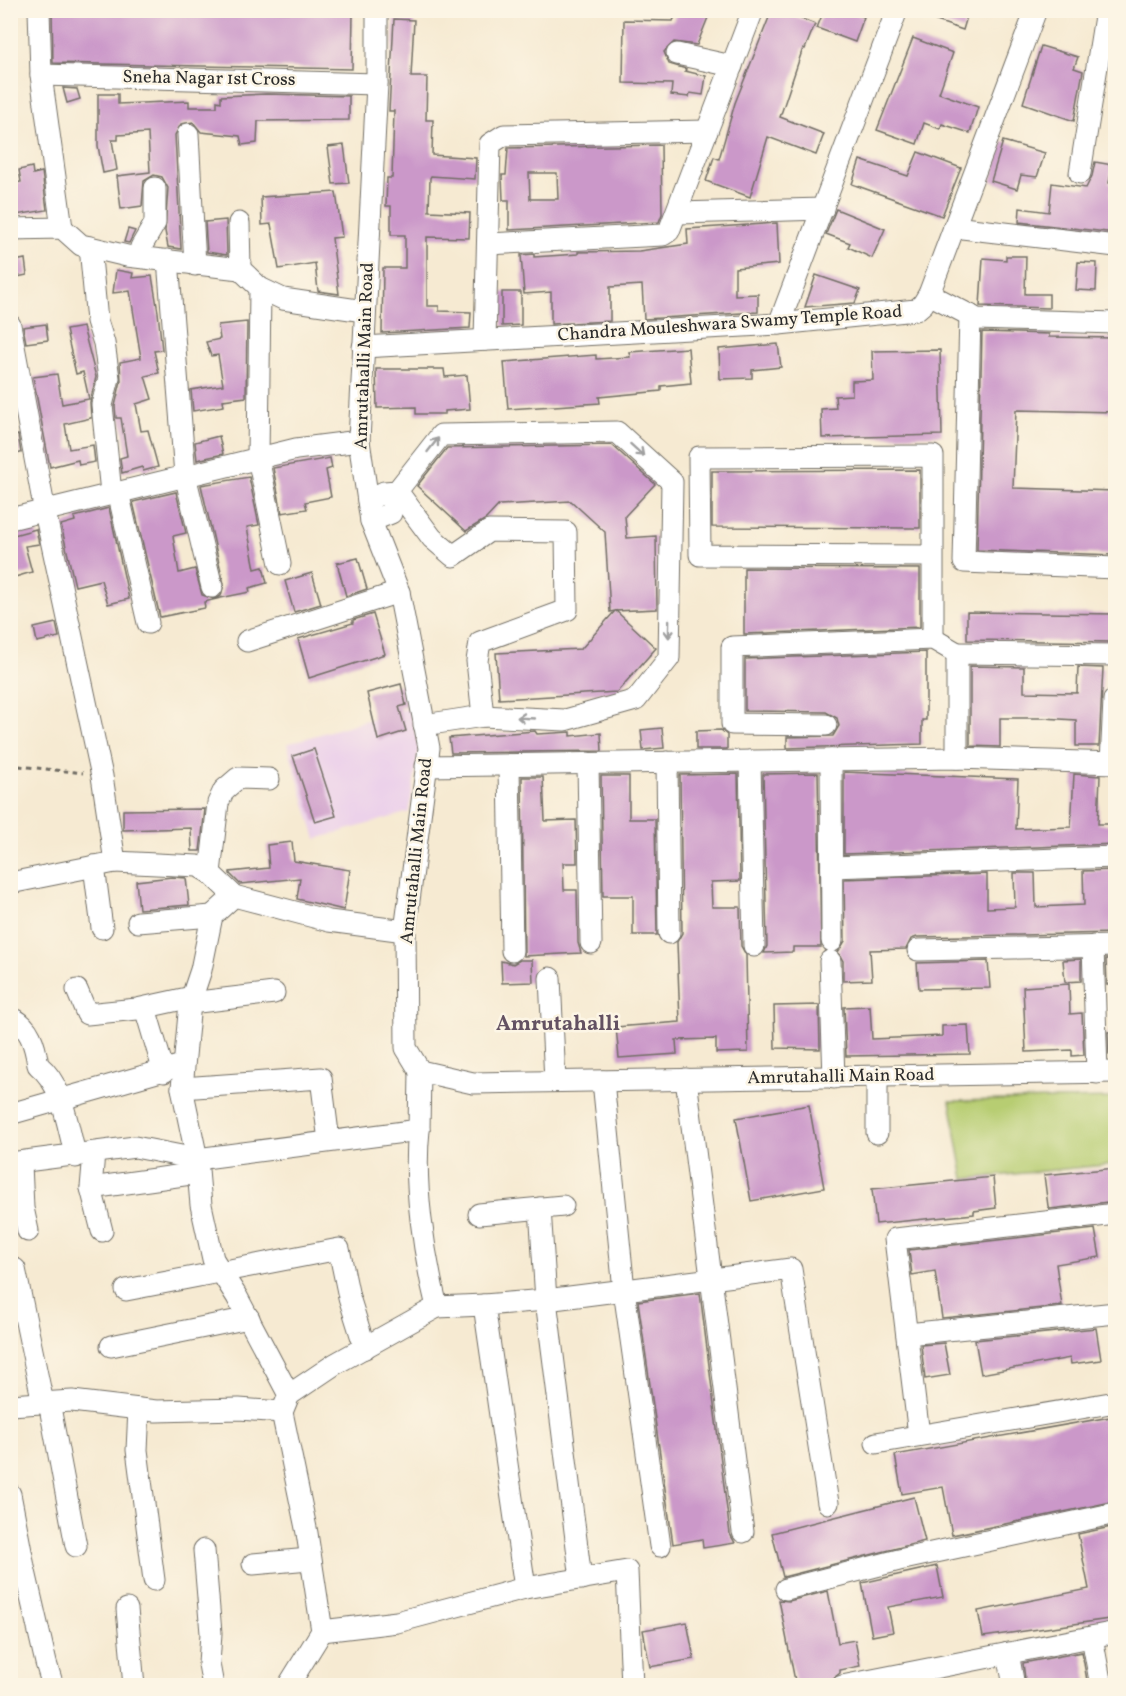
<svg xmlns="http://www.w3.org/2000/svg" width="1126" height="1696" viewBox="0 0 1126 1696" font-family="Vollkorn,serif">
  <rect width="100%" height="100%" fill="#fcf5e5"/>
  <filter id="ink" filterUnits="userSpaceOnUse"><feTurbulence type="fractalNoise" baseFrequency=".0167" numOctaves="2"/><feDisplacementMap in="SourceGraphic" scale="12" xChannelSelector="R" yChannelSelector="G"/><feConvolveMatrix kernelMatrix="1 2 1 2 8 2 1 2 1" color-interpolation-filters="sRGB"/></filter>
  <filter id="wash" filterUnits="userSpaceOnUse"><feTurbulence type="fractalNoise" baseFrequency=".008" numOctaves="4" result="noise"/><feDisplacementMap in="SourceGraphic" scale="24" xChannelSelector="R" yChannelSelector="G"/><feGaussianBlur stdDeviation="1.35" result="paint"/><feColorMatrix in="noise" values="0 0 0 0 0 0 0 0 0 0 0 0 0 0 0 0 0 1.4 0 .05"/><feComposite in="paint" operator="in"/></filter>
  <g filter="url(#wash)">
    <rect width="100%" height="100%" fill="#f6ead2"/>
    <path fill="#ecd1ea" d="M410,707L419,749L409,812L316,839L287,744Z"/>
    <path fill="#b7cd72" stroke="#717c4e" stroke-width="1.5" d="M1115,1098V1164L964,1179L950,1101Z"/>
    <g id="blocks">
      <g fill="#cb98c9" fill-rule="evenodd">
        <path d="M52,10L353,13L352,69L53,63Z"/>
        <path d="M678,10H711L697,45L674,42L664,52L669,64L686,69L685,71L706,76L703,95L690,93L689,97L671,95L672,84L623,83L624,20L673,21Z"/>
        <path d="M772,10H779L815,24L805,49L803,48L780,117L824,134L816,155L768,137L750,197L706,181L714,157L719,159L735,103Z"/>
        <path d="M824,10H847L864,17L855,42L817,28Z"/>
        <path d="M913,10H969L963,30L913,13Z"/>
        <path d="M394,19L414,20L411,77H427L426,120H433L432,155L476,158L475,179L431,176L430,178L429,211L470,213L469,238L427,237V306H439V311L471,312L470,328L382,333L383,268H405V235H391V206H386L387,178H392L394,111H389Z"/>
        <path d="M913,38L953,53L939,93L978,107L970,133L942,124L940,129L924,123L917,144L877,130Z"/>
        <path d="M1041,46L1078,57L1074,68L1083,71L1074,121L1023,103Z"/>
        <path d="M63,88L77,89L80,99L67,103Z"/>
        <path d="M98,94H118V104L189,101V107H217V101L221,102V96L267,94L349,96V120L258,121L257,143L242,145L240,136L201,132L193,122L181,124L175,135L181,249L168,247L165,231L168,188L162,177L154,175L144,181L142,206L121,209L117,176L150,172L148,133L118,135V140H112L117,170L103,173L98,146Z"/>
        <path d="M1003,141L1045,153L1037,177L1021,175L1017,189L991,181Z"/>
        <path d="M344,145L349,183L333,184L328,147Z"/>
        <path d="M661,145L662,214L659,222L509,230V200H503L502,175H506L508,148ZM529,173H557L558,199H530Z"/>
        <path d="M918,152L961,168L942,216L852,184L860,160L908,176Z"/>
        <path d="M1095,162L1113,165L1109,183L1113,184L1110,197L1116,198V233L1019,222L1020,208L1049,212L1052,183L1086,188L1092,176Z"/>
        <path d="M32,167L33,174L42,172L47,210L16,215L10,184L21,182L19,170Z"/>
        <path d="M336,192L342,237L332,238L339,294L318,291L315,263L279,269L271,224L262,225L261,197Z"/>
        <path d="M836,209L885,229L872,258L848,247L850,243L826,234Z"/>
        <path d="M226,220L227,255L207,252L205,222Z"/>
        <path d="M777,223L779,264L735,268V295L758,294V312L644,319L642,285L610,287V321L551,324V292L524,294L521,255L534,254V257L578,254V252L639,251L688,244L687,229Z"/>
        <path d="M128,229L135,231L129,243L124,242Z"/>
        <path d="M1006,256H1026L1025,294H1049V308L980,306L983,258L1006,260Z"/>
        <path d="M25,259L27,275L12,278L10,262Z"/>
        <path d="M1078,262L1097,263L1096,291L1076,290Z"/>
        <path d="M116,270L133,273L132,278L152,276L158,312L162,350L154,351L159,373L145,376L152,399L136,404L141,431L148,430L158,467L143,471L142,467L122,473L120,458L127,456L121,418H116L115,406L121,381L120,362L141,358L130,291L113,293Z"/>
        <path d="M816,275L860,290L855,303L805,307Z"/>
        <path d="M502,292H521V325L502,326Z"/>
        <path d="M247,322L246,397L223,400L224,406L193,411L191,390L223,385L218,355L211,356L206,342L220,339L218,325Z"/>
        <path d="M46,324L48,340L26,343L23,327Z"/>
        <path d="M83,327L96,377L90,402L91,418L65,424L69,449L93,445L95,462L79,465L78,460L50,467L33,377L57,374L62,404L89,399L83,372L76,374L66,330Z"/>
        <path d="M982,332L1049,334V337L1116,338V412L1016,410L1013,488L1116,491V555L977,550Z"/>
        <path d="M778,344L781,367L752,370V378L720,379L719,349Z"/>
        <path d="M688,348L691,383L661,386V391L599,397L600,403L508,409L504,362L596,355V359L630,357L629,352Z"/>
        <path d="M940,350L942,435L822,438L821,409L836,408L835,396L852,395V381L873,380L872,351Z"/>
        <path d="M376,369H444L445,377L467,375L470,409L445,411V414H416V407L377,408Z"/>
        <path d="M18,435L21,453L10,455V437Z"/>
        <path d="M219,436L223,454L197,460L195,442Z"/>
        <path d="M612,445L655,484L625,516L627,538L656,536L657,609L616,611L656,648L617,692L499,699L496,653L581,649L615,611L610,612L605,532L571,501L499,505L486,519L466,531L417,486L447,448Z"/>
        <path d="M330,458L332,468L326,470L331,497L305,502L307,509L282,513L273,468Z"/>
        <path d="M920,470V528L712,527V471Z"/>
        <path d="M249,477L259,525L247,527L255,569L263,567L267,583L249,588L250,592L225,597L204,602L205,608L160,617L133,502L176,492L186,533L173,536L179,573L195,569L202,595L214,599L221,596L224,584L201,485Z"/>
        <path d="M109,508L129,599L108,604L101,580L75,586L61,525L75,521L74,517Z"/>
        <path d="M36,529L39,544L25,546L32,572L15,577L10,536Z"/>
        <path d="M358,558L367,589L346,596L337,563Z"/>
        <path d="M744,568L920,569V627L744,634Z"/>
        <path d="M312,573L321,604L294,612L285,581Z"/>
        <path d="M967,612L1116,614V642L967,640Z"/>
        <path d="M373,614L385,654L309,678L298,639L353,623V620Z"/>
        <path d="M56,623L59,637L37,642L34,628Z"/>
        <path d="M926,652V720H922V744L787,748V737L833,736L839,726L837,718L826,712L745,711V659Z"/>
        <path d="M970,666L1024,667V692L1077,693L1078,667L1103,668L1099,746H1076V720L1043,718H1000V747L970,746Z"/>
        <path d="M401,684L406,705L399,707L406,731L378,740L367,693Z"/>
        <path d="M662,728L664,748L643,750L641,730Z"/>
        <path d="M721,730L727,735V749H696V731Z"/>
        <path d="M535,731L537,734L571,732V736L601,733L602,751L451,753L449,738Z"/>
        <path d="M314,749L336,816L315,822L293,756Z"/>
        <path d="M844,772L1018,779L1016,829L1071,827L1074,774L1100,776L1098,824H1116V844L844,854Z"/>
        <path d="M818,773L821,947H793V952L764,953L767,946L763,774Z"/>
        <path d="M738,774L740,881L711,882L712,907H740L741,946L746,955L748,1052L716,1053V1039L676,1040L677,1054L619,1058L616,1027L680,1022L677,942L682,933L680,775Z"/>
        <path d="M601,776H629V819H655L657,935H633V896H603Z"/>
        <path d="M522,777H543L545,821L576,820L577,863H563L564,890H577L578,943L581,953L524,956Z"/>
        <path d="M205,809L200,851H192L191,828L123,830V810Z"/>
        <path d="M292,842L294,861L350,870L344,910L297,899L300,878L240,884L230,874V872L269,868L267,845Z"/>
        <path d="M1116,870V933L917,937L911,939L906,949L870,950L872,980L843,981V961L838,952L845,941L844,879L987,874V908L1015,907L1014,873H1035L1036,907L1084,905L1083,871Z"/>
        <path d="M172,877L186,878L189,905L139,909L136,881Z"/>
        <path d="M1081,959V981L1065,982L1063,960Z"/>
        <path d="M1106,959H1116V985H1107Z"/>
        <path d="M520,960H532L533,982L502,983L501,961L513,964Z"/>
        <path d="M988,961L990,988L919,989L917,963Z"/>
        <path d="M1069,984L1070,1014L1082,1013L1084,1055L1072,1056V1050L1026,1052L1023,987Z"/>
        <path d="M819,1005L820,1049L775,1048L774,1006Z"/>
        <path d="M870,1006L872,1039L942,1036V1026L968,1025L970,1054L846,1056L844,1007Z"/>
        <path d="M1116,1031V1054H1109L1108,1032Z"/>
        <path d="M809,1105L824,1188L751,1201L736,1118Z"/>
        <path d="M1116,1168V1201L1050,1209L1048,1206L1044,1175Z"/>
        <path d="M993,1177L996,1208L974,1211V1214L876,1224L872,1189Z"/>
        <path d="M1095,1229L1100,1257L1056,1264L1062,1306L942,1318L935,1271L912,1275L909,1250Z"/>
        <path d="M700,1293L730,1534L735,1543L703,1548L702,1539L673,1544L638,1301Z"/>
        <path d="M1096,1328L1101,1360L1071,1364L1070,1358L981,1374L975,1340Z"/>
        <path d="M944,1343L950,1375L925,1379L921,1345Z"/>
        <path d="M1116,1416V1501L952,1535L943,1487L902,1494L895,1455Z"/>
        <path d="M914,1497L925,1541L783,1577L772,1533Z"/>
        <path d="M1116,1526V1618L983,1637L978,1611L1089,1589L1078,1534Z"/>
        <path d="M937,1566L943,1597L888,1607L893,1632L872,1636L862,1583Z"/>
        <path d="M828,1591L838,1643L855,1640L860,1666L840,1670V1673L831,1680L819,1683L796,1686L779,1600L789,1601Z"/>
        <path d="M687,1622L694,1659L650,1667L643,1630Z"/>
        <path d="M1082,1652L1088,1686H1026L1023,1663Z"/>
      </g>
    </g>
  </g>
  <g filter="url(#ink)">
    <use href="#blocks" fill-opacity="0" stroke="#726e65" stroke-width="1.5"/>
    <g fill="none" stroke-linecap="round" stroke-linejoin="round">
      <g stroke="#726e65" stroke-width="23">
        <g id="minor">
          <path d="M39,10L41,75L62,228"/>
          <path d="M377,10V84L359,441L371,521L399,592L429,748L405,931L406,1048L420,1071L473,1083L1116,1072"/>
          <path d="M677,54L732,66"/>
          <path d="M41,75L377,84"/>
          <path d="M188,134L195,265"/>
          <path d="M1080,173L1106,10"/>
          <path d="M678,213L823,209"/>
          <path d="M239,223L240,269"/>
          <path d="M954,227L1116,246"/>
          <path d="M10,229L62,228L81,245L127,256L240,269L260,288L283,299L364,311"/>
          <path d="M488,244L663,235L669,231L753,10"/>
          <path d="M90,247L97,321L104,343L109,378L102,405L111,493"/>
          <path d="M140,257L141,247L155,223V188"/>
          <path d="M168,260L185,475L212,587"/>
          <path d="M260,288L258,458L280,564"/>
          <path d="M929,294L977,319L1116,323"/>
          <path d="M970,315L964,562L1116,568"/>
          <path d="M779,324L897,10"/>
          <path d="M10,325L45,512L102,776L115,862L198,866L210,873L234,896"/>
          <path d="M485,340L490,144L504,135L707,131"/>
          <path d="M363,347L779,324L916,310L923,304L929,294L1036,10"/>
          <path d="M397,491L432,538L453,556L489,531L566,532L567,610L480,642L477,661L483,716"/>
          <path d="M118,492L148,623"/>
          <path d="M368,500L384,492L397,491L441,435L617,432L672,482L669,658L636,700L565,720L483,716L424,725"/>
          <path d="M10,519L296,449L359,441"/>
          <path d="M371,521L391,513L395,492"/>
          <path d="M933,639V456L699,457L700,555L933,556"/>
          <path d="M247,641L399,592"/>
          <path d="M826,725L732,724V647L933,639L957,653"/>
          <path d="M957,758V653L1116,655"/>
          <path d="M831,760L832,941"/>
          <path d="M750,761L754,946"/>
          <path d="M667,762L669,933"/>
          <path d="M588,763L591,943"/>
          <path d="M1111,763L1114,700"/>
          <path d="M509,765L512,951"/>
          <path d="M426,766L957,758L1116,763"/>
          <path d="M94,866L102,928"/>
          <path d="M832,867L1116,857"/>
          <path d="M210,873L218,803L224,790L238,778L269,779"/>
          <path d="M10,883L115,862"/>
          <path d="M138,922L212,916"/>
          <path d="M1093,946L1097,1073"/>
          <path d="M918,950L1116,946"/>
          <path d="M830,961L834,1078"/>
          <path d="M550,978L555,1081"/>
          <path d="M77,990L87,1014L137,1009L192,997"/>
          <path d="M190,1003L274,993"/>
          <path d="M145,1008L164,1072"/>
          <path d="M10,1017C30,1025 35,1045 38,1065C64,1086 67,1126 76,1157"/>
          <path d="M686,1079L743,1532"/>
          <path d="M603,1081L624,1290L660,1546"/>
          <path d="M182,1088L321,1078L329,1141"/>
          <path d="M10,1114L182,1065"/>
          <path d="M419,1130C413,1183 424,1255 437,1307L335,1364L289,1395L282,1412L307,1533L322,1631L397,1622L525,1588"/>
          <path d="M877,1133V1077"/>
          <path d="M94,1153L91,1188L102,1231"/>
          <path d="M10,1163L135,1147L197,1159L419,1130L420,1071"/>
          <path d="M21,1164L23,1208L28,1231"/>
          <path d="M91,1188L198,1173"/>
          <path d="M540,1208L546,1300L581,1579"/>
          <path d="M479,1214L563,1206"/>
          <path d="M15,1269L43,1403"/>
          <path d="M126,1290L339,1249L349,1297L365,1348"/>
          <path d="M437,1307L484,1305"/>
          <path d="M907,1334L1116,1313"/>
          <path d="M111,1346L249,1318"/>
          <path d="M289,1395L237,1297L213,1259L201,1205L197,1159L182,1088L190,1003L201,970L212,916L234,896L329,921L405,931"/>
          <path d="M49,1402L76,1546"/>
          <path d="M10,1405L72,1401L156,1411L239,1409L282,1412"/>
          <path d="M139,1409L137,1450L154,1580"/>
          <path d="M919,1435L895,1239L1116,1214"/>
          <path d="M876,1443L1116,1402"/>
          <path d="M10,1494L24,1567L46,1663L53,1686"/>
          <path d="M204,1550L211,1633L209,1664L213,1686"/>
          <path d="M253,1564L309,1559"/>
          <path d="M786,1589L899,1560L1116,1513"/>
          <path d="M127,1609L134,1686"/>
          <path d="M1092,1637L1101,1686"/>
          <path d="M1008,1653L1014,1686"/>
          <path d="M288,1686L322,1631"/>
          <path d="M632,1686L627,1571L525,1588L484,1305L546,1300L791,1269L828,1503"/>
          <path d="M842,1686L1116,1632"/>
        </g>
      </g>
      <path stroke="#726e65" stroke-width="3" stroke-dasharray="4.5 4.5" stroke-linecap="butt" d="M10,765L83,773"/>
      <use href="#minor" stroke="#fff" stroke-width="21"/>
    </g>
    <defs><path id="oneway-shaft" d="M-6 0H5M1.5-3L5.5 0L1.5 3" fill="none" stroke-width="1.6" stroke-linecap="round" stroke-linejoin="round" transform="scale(1.5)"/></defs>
    <g stroke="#a0a0a0">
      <use href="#oneway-shaft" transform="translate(433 445) rotate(-52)"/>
      <use href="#oneway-shaft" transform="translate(637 450) rotate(42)"/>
      <use href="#oneway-shaft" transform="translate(669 629) rotate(91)"/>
      <use href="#oneway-shaft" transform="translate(526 718) rotate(-177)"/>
    </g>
  </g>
  <g text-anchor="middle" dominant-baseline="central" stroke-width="5" stroke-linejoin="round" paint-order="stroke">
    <g font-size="18" fill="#2b2b2b" stroke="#fcf5e5">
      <text transform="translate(209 79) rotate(1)">Sneha Nagar 1st Cross</text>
      <text transform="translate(730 324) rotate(-4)">Chandra Mouleshwara Swamy Temple Road</text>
      <text transform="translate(365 356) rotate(-88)">Amrutahalli Main Road</text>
      <text transform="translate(417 851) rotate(-84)">Amrutahalli Main Road</text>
      <text transform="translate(841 1077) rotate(-1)">Amrutahalli Main Road</text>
    </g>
    <g font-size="21" font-weight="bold" fill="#635162" stroke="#fcf5e5">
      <text x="558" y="1024">Amrutahalli</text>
    </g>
  </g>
  <rect width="1126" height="1696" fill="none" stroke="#fcf5e5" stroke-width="36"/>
</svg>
